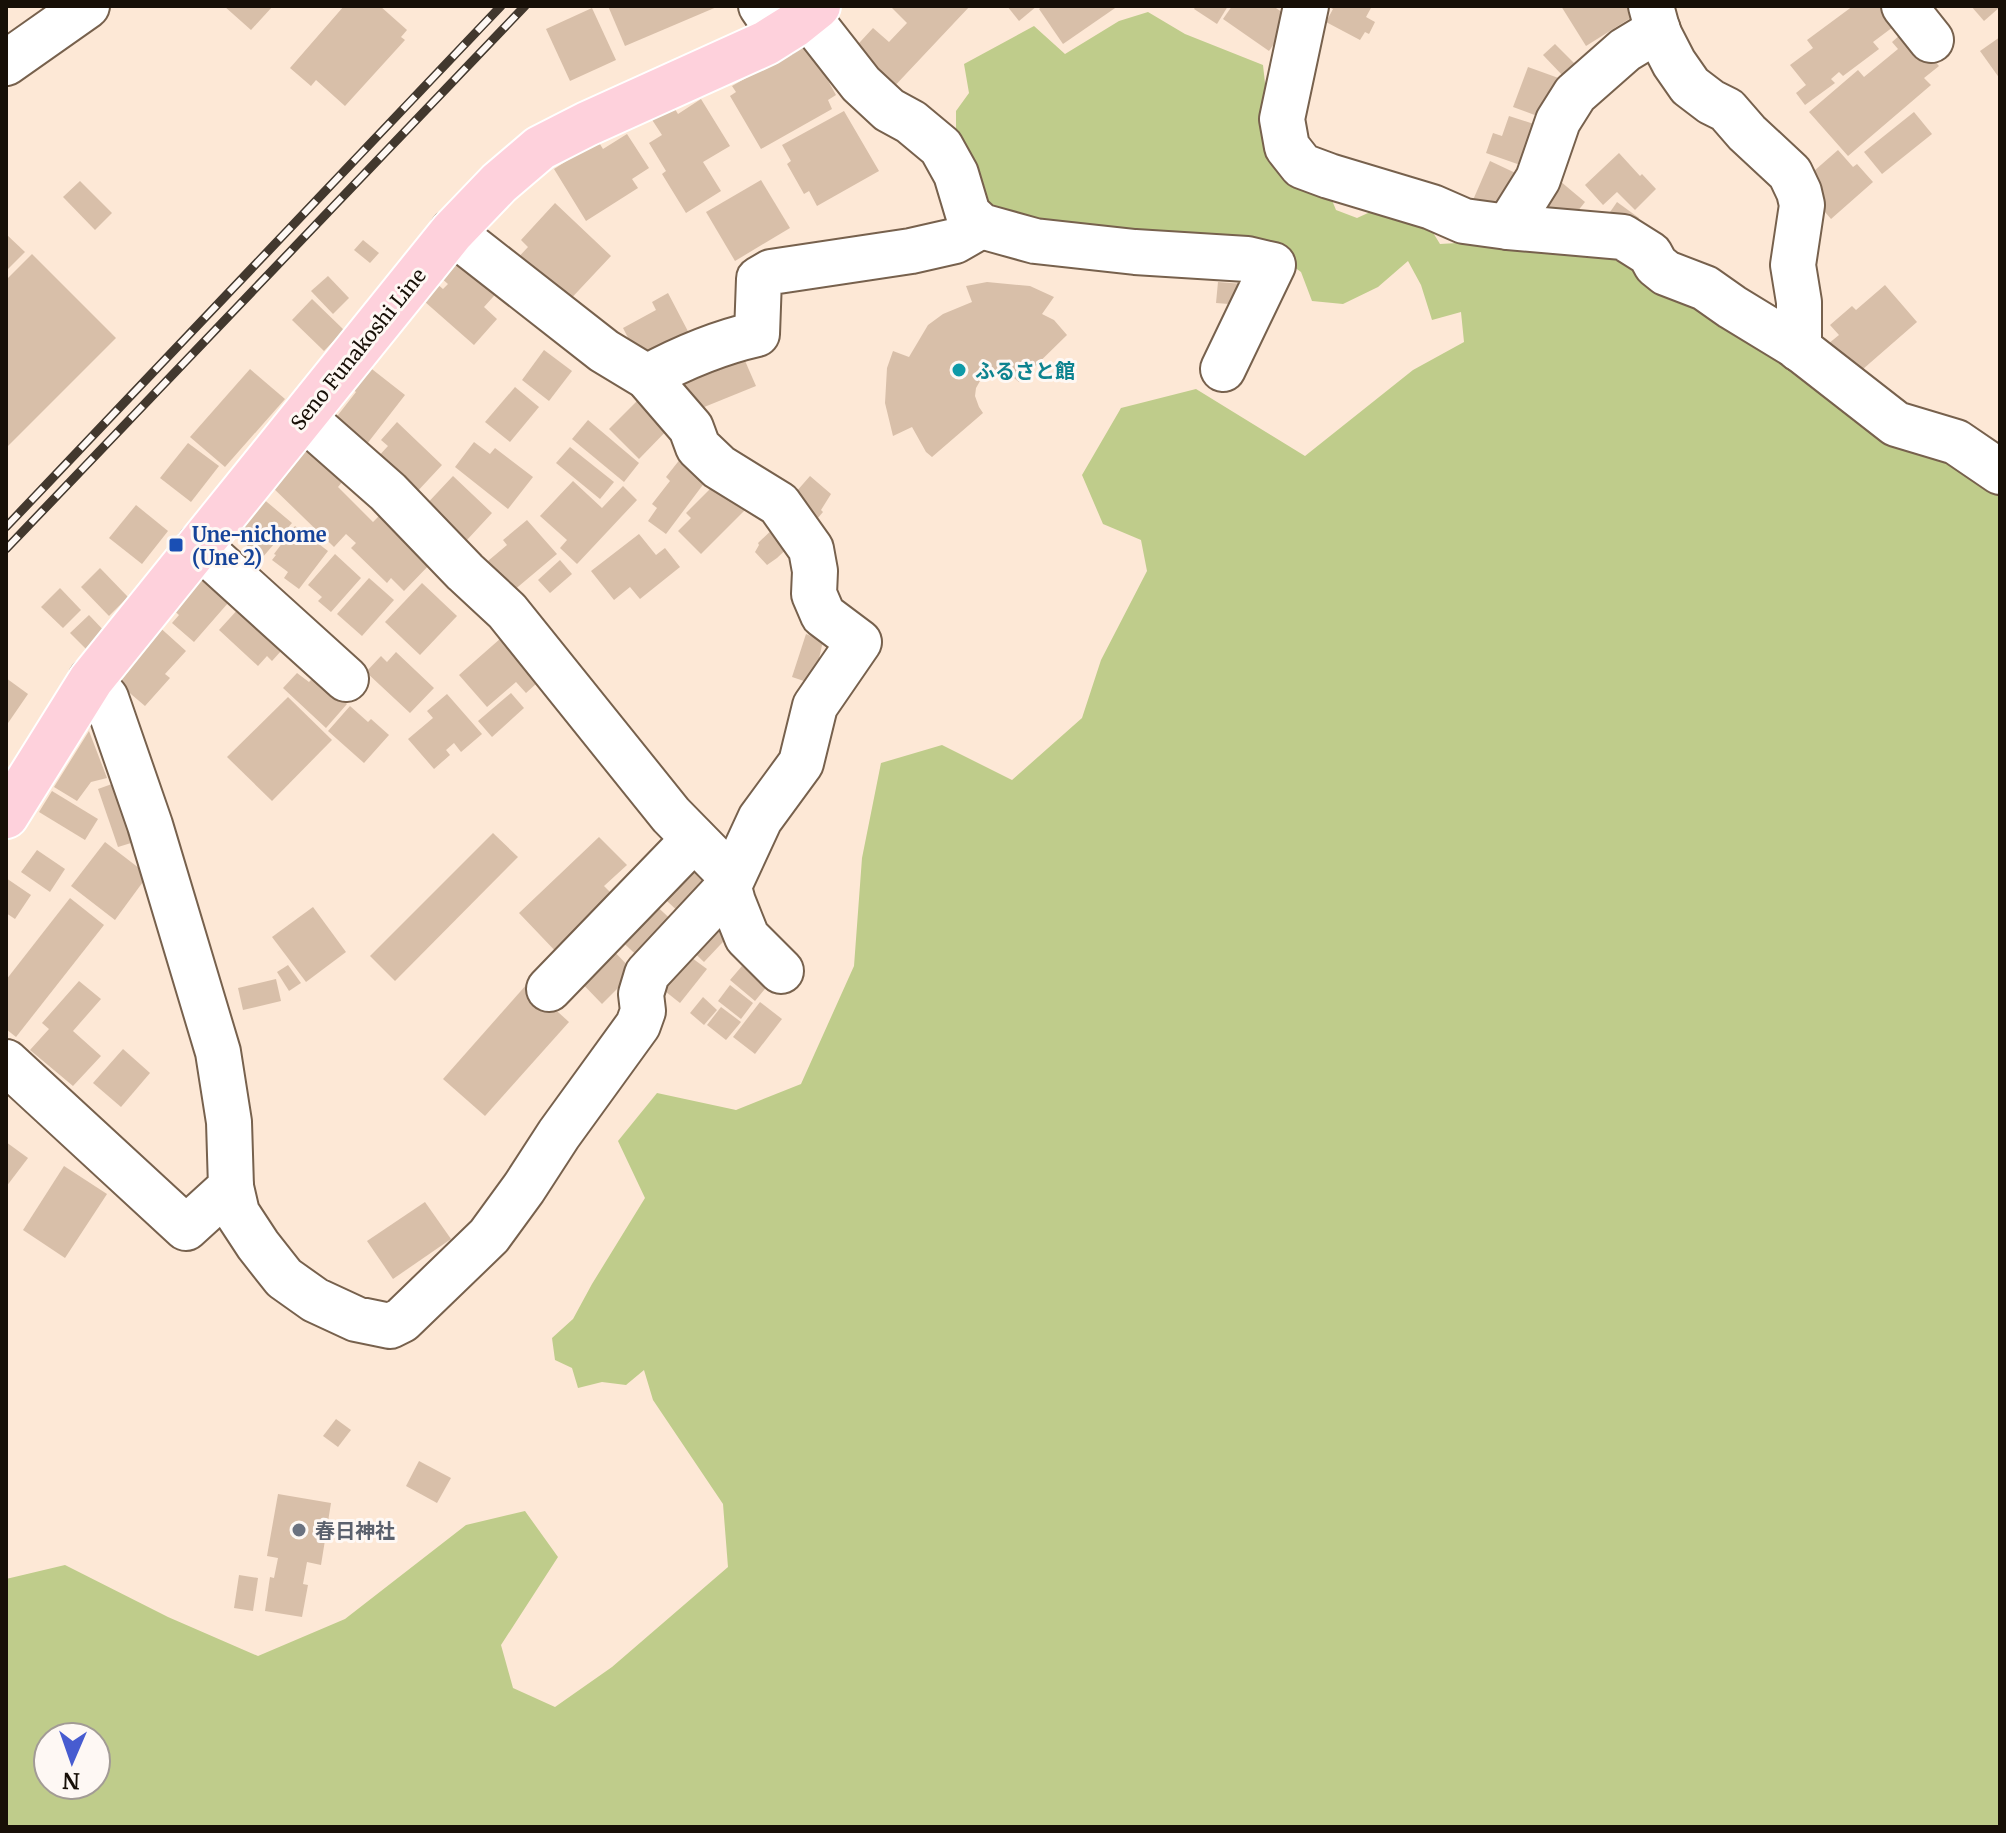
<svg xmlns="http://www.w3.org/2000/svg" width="2006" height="1833" viewBox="0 0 2006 1833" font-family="Merriweather,'Noto Sans JP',serif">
  <rect width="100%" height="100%" fill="#fde8d6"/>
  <path fill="#bfcc8b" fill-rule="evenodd" d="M1148,12L1185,34L1263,65L1268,110L1264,152L1296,173L1327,188L1336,210L1357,218L1390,203L1424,218L1440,244L1492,241L1587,245L1639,272L2000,484V1827H6V1579L65,1565L168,1617L258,1656L345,1619L466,1525L525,1511L558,1557L501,1645L513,1688L555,1707L612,1667L728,1567L723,1504L653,1400L644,1370L626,1385L602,1382L578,1388L572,1368L555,1360L552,1338L573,1319L592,1284L645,1198L618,1141L657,1093L736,1110L801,1084L854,966L862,858L881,763L942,745L1012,780L1082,718L1101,660L1147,571L1141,540L1103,524L1082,475L1121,408L1196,389L1305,456L1413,370L1464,342L1461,312L1432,320L1421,285L1408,261L1378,287L1343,304L1312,301L1301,272L1269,249L1028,224L974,195L956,145V111L969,93L964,64L1034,26L1065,54L1119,21ZM48,1737H96V1785H48Z"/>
  <g fill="#d8bfa9">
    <path d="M224,6H273L251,30Z"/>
    <path d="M344,6H380L407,30L401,37L405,40L345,106L316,80L311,86L290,68Z"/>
    <path d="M608,6H719L625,46Z"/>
    <path d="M890,6H970L889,92L849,54L873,28L889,42L907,23Z"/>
    <path d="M1007,6H1037L1019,21Z"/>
    <path d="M1043,6H1118L1063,44L1039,9Z"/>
    <path d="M1196,6H1228L1217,24L1194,9Z"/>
    <path d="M1232,6H1273L1292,19L1269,51L1223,19Z"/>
    <path d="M1327,6H1372L1366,17L1375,22L1369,34L1365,32L1360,40L1326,22L1333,9Z"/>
    <path d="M1561,6H1632L1637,14L1586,46Z"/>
    <path d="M1853,6H1889L1901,21L1873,42L1879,49L1843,76L1839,72L1831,79L1835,83L1805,105L1796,93L1806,85L1790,65L1813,48L1807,40Z"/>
    <path d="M1971,6H2000V7L1984,21Z"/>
    <path d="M592,8L616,60L570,81L546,29Z"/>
    <path d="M1907,29L1939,66L1924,78L1931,85L1848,156L1809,112L1858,70L1864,77L1898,49L1892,42Z"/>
    <path d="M2000,37V79L1980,51Z"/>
    <path d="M807,43L836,95L828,100L832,109L761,149L730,96L736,92L732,86Z"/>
    <path d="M1555,44L1576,65L1564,77L1543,55Z"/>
    <path d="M1528,67L1564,80L1548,120L1513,107Z"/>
    <path d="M667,96L678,114L701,99L730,146L703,162L721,191L686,213L662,174L666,171L649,143L662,135L645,109Z"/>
    <path d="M844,111L879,171L817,206L809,191L804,194L787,164L791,161L782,145Z"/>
    <path d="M1914,112L1932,134L1882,174L1864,152Z"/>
    <path d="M1509,116L1543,127L1529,168L1486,153L1493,133L1502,136Z"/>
    <path d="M627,134L649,168L632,179L638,188L586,221L554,169L598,141L603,149Z"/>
    <path d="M1838,150L1853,167L1857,164L1873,182L1831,219L1807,191L1806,178Z"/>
    <path d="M1619,153L1640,176L1642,174L1656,189L1635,210L1617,192L1603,205L1585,185Z"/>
    <path d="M1490,161L1524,177L1507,214L1473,200Z"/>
    <path d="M1554,176L1585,202L1569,222L1551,219L1532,202Z"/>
    <path d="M761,180L790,228L735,261L706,212Z"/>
    <path d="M80,181L112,213L95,230L63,197Z"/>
    <path d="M1617,202L1639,218L1630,231L1608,215Z"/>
    <path d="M555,203L611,256L564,306L515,261L528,247L521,240Z"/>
    <path d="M6,234L25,252L6,271Z"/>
    <path d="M363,240L379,253L370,263L354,250Z"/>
    <path d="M455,247L501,288L484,307L497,319L474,345L416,294L430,278L443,289L448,284L433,271Z"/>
    <path d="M32,254L116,338L8,446L6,444V280Z"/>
    <path d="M328,276L349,298L333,314L311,291Z"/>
    <path d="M987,282L1030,286L1054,297L1042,314L1054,320L1067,335L1019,382L1009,374L990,372L980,381L976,388L975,396L979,407L983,413L932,457L926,452L912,427L893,436L885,403L887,368L893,351L909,357L928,325L943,314L972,302L966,286Z"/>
    <path d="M1218,282L1244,284L1242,305L1216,303Z"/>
    <path d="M1885,285L1917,322L1855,376L1828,344L1839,335L1830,325L1852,306L1856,310Z"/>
    <path d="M668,293L692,339L642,365L623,328L656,310L652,302Z"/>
    <path d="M312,299L344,330L324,351L292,320Z"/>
    <path d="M739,347L756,386L687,414L670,375Z"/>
    <path d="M544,350L572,371L549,401L522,380Z"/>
    <path d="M368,366L405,395L363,449L331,424L356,392L351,388Z"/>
    <path d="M250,369L285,399L225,467L190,437Z"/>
    <path d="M515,387L539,407L510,442L485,422Z"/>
    <path d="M644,394L674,423L639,459L609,429Z"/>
    <path d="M588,420L639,463L624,482L572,439Z"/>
    <path d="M397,422L442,465L414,495L376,459L388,446L381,440Z"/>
    <path d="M474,442L490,454L495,448L533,477L508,509L455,467Z"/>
    <path d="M188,443L219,466L191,502L160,478Z"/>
    <path d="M305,446L342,482L338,487L373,522L386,509L433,561L404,591L391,578L387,583L351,548L356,543L346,534L334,547L268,483Z"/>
    <path d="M570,447L614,482L600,499L556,463Z"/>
    <path d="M681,458L708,478L666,534L648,521L657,508L652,504L670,481L666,477Z"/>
    <path d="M453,476L492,513L466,541L447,523L422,509Z"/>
    <path d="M810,476L831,494L821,510L823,512L805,533L782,508Z"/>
    <path d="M573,481L602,508L623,486L637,500L577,564L560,548L567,540L540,516Z"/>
    <path d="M728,483L750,505L701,554L678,531L691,518L686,513L712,487L718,492Z"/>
    <path d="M261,497L292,523L262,558L243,542L249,534L238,524Z"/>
    <path d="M136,505L168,531L142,564L109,538Z"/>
    <path d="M527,520L557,554L507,596L482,566L507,545L503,540Z"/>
    <path d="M777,525L795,541L777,558L767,565L755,552L759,545L758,543Z"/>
    <path d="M295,526L328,551L299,589L284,578L288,572L272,560L276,555L274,554Z"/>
    <path d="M639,534L656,555L665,548L680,567L640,599L630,587L614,600L591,571Z"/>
    <path d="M335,554L361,578L331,612L318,601L322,597L308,585Z"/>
    <path d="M560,560L572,574L550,593L538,580Z"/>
    <path d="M100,568L128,597L109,616L81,587Z"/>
    <path d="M194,568L235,595L194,642L172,623L179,615L164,602Z"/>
    <path d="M369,578L394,600L362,636L337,614Z"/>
    <path d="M422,583L457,616L420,655L385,622Z"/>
    <path d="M60,588L81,610L63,628L41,607Z"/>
    <path d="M240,607L291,640L272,661L267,656L258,666L219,630Z"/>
    <path d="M89,615L109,636L91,654L70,633Z"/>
    <path d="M156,624L186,651L165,674L170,678L145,706L105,672Z"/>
    <path d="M509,631L547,674L526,693L516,682L487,707L459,675Z"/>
    <path d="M806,634L823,641L816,672L810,683L792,677Z"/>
    <path d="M396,652L434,688L410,713L366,672L381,656L387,662Z"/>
    <path d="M318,672L347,697L344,701L347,704L326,728L283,688L297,673L309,682Z"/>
    <path d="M6,678L28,694L6,726Z"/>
    <path d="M511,693L524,708L492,737L478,721Z"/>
    <path d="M447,694L482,734L461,752L454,743L446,750L450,755L434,769L408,739L433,718L427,711Z"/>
    <path d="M288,697L332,740L272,801L227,757Z"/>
    <path d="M350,706L368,722L371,719L389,735L364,763L328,731Z"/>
    <path d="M89,731L107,778L91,782L77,801L54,787Z"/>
    <path d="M123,780L144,839L118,847L98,789Z"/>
    <path d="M52,791L98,819L85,840L39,812Z"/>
    <path d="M493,833L518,857L395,981L370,956Z"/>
    <path d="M599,837L627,865L604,886L620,902L561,957L519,913Z"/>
    <path d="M105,842L148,875L115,920L71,886Z"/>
    <path d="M37,850L65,869L50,892L21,872Z"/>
    <path d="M686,856L714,882L682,915L654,889Z"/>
    <path d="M6,878L31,895L15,919L6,913Z"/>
    <path d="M70,898L104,925L16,1037L6,1029V980Z"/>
    <path d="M650,900L678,926L644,962L616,936Z"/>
    <path d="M716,906L737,927L704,962L682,941Z"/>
    <path d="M313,907L346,952L306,982L272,937Z"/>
    <path d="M606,943L634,972L602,1004L574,975Z"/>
    <path d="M677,947L707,969L680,1003L656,984Z"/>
    <path d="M757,957L777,974L755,1001L730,980L742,966L747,970Z"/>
    <path d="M288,965L301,983L289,991L277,972Z"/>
    <path d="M276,979L281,1001L243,1010L238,988Z"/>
    <path d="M79,981L101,999L73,1031L101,1056L73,1086L30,1050L49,1029L42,1023Z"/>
    <path d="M527,984L569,1022L485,1116L443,1079Z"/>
    <path d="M730,985L753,1003L741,1019L718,1001Z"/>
    <path d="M703,997L717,1010L704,1025L690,1013Z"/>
    <path d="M760,1002L782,1019L755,1054L733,1037Z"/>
    <path d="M721,1007L741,1022L726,1040L707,1025Z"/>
    <path d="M123,1049L150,1073L121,1107L93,1083Z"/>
    <path d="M6,1142L28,1158L6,1187Z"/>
    <path d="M64,1166L107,1194L65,1258L23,1230Z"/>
    <path d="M425,1202L451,1239L393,1279L367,1241Z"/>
    <path d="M336,1419L351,1430L338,1447L323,1436Z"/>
    <path d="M419,1461L451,1478L437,1503L406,1486Z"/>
    <path d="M278,1494L331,1503L321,1565L307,1562L303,1584L308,1585L302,1617L265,1611L270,1577L274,1578L278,1558L267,1556Z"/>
    <path d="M239,1575L258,1578L253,1611L234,1608Z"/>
  </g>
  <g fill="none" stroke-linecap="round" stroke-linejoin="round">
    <g stroke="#77614d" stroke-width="48">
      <g id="minor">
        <path d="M761,6L780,34"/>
        <path d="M1306,6L1282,119L1287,147L1302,166L1329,176L1432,207L1464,221L1508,227L1623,237L1650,254L1656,265L1666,273L1705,288L1732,307L1796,346L1896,424L1956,442L2000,472"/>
        <path d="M1651,6L1658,32L1674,63L1690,86L1711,102L1727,110L1747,133L1790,173L1799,192L1802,205L1793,265L1799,302V349"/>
        <path d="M1904,6L1931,40"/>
        <path d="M807,15L861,84L889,110L911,122L941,147L956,174L968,214L981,226L1035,241L1135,252L1247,259L1273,265L1223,369"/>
        <path d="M6,63L87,6"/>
        <path d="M1508,227L1538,179L1558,121L1575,94L1625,50L1658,30"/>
        <path d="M647,377C682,358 717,343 757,334L759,279L771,272L911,251L955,241L981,226"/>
        <path d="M304,418L388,492L465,572L507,611L671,815L724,869L733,902L747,937L781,971"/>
        <path d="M199,546L346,679"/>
        <path d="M549,989L694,839"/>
        <path d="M6,1062L186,1228L231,1187L229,1122L218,1052L150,825L106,698L91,680"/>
        <path d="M231,1187L237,1213L258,1245L284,1278L315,1300L356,1319L390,1326L402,1320L489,1236L524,1188L559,1134L638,1025L643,1011L641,994L647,974L729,886L760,819L801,763L815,706L859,642L823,615L814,594L815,571L811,549L779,504L719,467L698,447L691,428L647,377L604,351L452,232"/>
      </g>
    </g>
    <g stroke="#fff" stroke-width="48">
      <path id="major" d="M6,816L91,680L452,232L499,183L540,148L587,124L766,43L793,26L818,6"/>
    </g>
    <use href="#minor" stroke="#fff" stroke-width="44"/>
    <use href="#major" stroke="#fed1dc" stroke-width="44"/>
    <g stroke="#42382e" stroke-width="9">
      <g id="rail">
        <path d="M6,527L501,6"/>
        <path d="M6,549L525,6"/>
      </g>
    </g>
    <use href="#rail" stroke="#fef8f4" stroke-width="6" stroke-dasharray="18" stroke-linecap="butt"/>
  </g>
  <circle fill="#0f9aa8" stroke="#fef8f4" stroke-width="3" cx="959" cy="370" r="8"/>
  <rect fill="#1a4fb4" stroke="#fef8f4" stroke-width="3" x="168" y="537" width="16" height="16" rx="4"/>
  <circle fill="#6b7280" stroke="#fef8f4" stroke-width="3" cx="299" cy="1530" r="8"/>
  <g text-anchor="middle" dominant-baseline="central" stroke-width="6" stroke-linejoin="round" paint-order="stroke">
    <g font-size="20" fill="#170f07" stroke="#fef8f4">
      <text transform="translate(358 349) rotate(-51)">Seno Funakoshi Line</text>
    </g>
    <g font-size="20" font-weight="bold" fill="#0d838f" stroke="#fef8f4" text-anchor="start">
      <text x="975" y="370">ふるさと館</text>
    </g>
    <g font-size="20" font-weight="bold" fill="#164399" stroke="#fef8f4" text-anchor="start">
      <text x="192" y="534">Une-nichome<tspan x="192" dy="23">(Une 2)</tspan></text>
    </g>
    <g font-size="20" font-weight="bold" fill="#5b616d" stroke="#fef8f4" text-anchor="start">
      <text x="315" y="1530">春日神社</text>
    </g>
  </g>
  <rect width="2006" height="1833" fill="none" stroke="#170f07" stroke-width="16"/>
  <g transform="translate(72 1761) rotate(182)"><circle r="38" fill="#fef8f4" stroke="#a29b95" stroke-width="2"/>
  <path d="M0-6L14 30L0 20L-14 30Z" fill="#475cd0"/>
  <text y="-12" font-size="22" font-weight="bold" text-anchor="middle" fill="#170f07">N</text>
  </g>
</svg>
